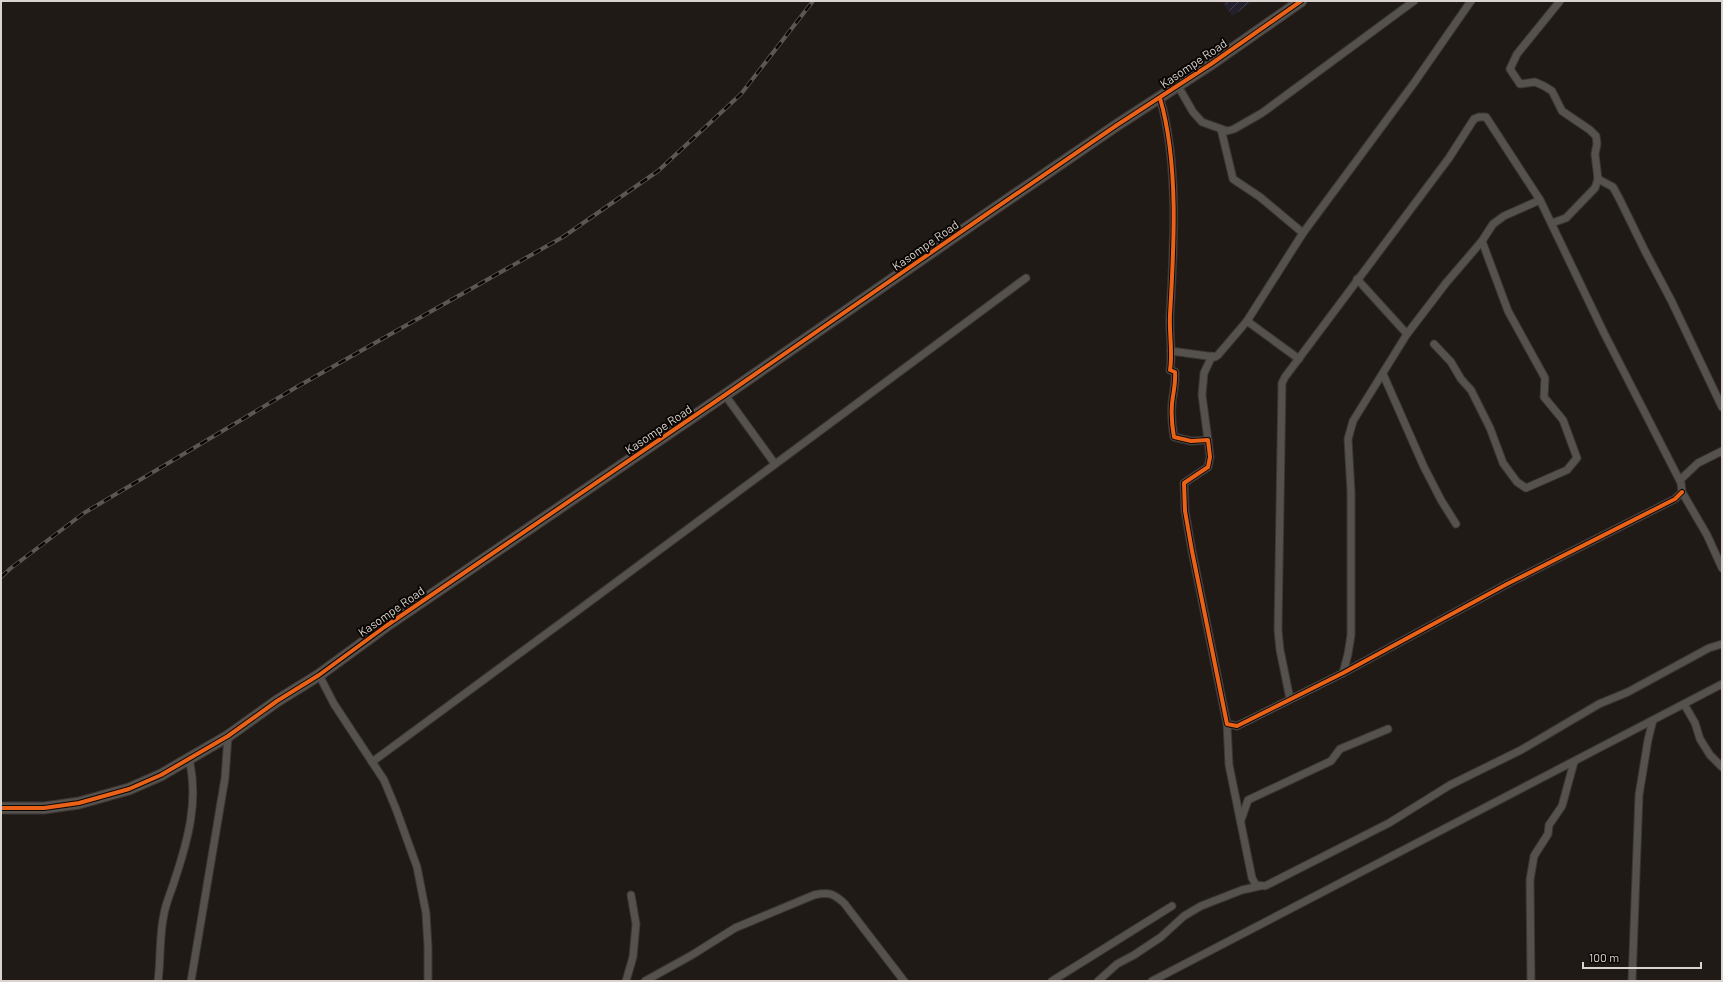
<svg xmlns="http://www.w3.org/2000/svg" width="1723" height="982" viewBox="0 0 1723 982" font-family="Barlow,sans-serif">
  <defs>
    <pattern id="industrial-furrows" width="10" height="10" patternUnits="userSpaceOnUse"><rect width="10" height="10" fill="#241f2c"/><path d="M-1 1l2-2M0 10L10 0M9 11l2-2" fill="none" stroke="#433f4a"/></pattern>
  </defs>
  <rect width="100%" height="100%" fill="#201a16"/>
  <path fill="url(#industrial-furrows)" d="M1222,1H1254L1232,16Z"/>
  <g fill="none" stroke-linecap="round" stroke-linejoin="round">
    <g stroke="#3b3634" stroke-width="9">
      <g id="street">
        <path d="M1178,86L1193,112L1202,122L1227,131L1234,129L1262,113L1414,1"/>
        <path d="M1160,98C1179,164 1174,247 1170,315C1169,334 1173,352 1170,370L1175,372C1176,383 1173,393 1172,404C1171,416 1172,426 1174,437L1191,441L1208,440L1210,457L1208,467L1184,483L1185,511L1192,551L1227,724L1237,726L1343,673L1507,584L1675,499L1682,492"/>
        <path d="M1221,129L1233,179L1260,197L1303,233"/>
        <path d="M1598,179L1613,187L1619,198L1645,251L1671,300L1722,407"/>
        <path d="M1552,223L1566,218L1595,188L1598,179L1595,154L1597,144L1596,136L1590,130L1562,111L1552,91L1544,86L1535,82L1520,84L1510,69L1517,54L1560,1"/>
        <path d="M1357,279L1407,334"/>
        <path d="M1434,344L1451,362L1461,379L1471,390L1490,428L1503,463L1517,482L1526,488L1567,470L1577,458L1563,420L1544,397L1545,378L1508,311L1482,241"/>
        <path d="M1171,351L1215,357L1218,355L1247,321"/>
        <path d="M1299,359L1247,321L1303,233L1414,83L1471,1"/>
        <path d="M1383,374L1424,467L1441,500L1456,524"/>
        <path d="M725,395L775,464"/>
        <path d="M1208,440L1202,395L1204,373L1212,356"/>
        <path d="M1680,480L1698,463L1722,451"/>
        <path d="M1343,673L1348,654L1351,635V492L1348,439L1353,421L1407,334L1446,283L1482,241L1493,224L1504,216L1540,200"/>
        <path d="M319,675L334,704L384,780L396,809L417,867L426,913L428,947V981"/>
        <path d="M1290,699L1280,650L1278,630L1282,383L1285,377L1449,158L1474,119L1479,117H1486L1540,200L1604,333L1681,483L1682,492L1707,535L1722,568"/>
        <path d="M1684,704L1695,723L1700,739L1710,755L1722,767"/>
        <path d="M1227,724L1229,765L1252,878L1256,885L1265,886L1389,823L1450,785L1521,750L1599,704L1628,692L1709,648L1722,644"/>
        <path d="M372,762C591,602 808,439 1026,278"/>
        <path d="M1241,820L1248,800L1331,761L1340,749L1388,729"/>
        <path d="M158,981C161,959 159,936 164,914C166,902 172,890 175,879C188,840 199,800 189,759"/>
        <path d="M191,981L225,778L228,736"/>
        <path d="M626,981L633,957L636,924L631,895"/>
        <path d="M645,981L692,955L735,928L814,895C829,892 833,893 844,903L904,981"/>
        <path d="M1052,981L1172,906"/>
        <path d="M1098,981L1117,964L1134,955L1161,937L1184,916L1201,906L1242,890L1260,886"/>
        <path d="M1152,981L1722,684"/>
        <path d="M1531,981L1530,880L1534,856L1548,834L1549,825L1562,806L1574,762"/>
        <path d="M1632,981L1639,795L1648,740L1653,720"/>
      </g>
    </g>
    <g stroke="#3b3634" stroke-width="13">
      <path id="secondary" d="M1,808H44L79,803L129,789L161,775L228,736L277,701L319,675L386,626L725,395L981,218L1117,125L1211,64L1301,1"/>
    </g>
    <use href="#street" stroke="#55514d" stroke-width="7"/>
    <use href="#secondary" stroke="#55514d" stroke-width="11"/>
    <g stroke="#5c5755" stroke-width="4">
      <path id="rail" d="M1,577L11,568L84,513L295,388L563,237L658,171L741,94L813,1"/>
    </g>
    <use href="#rail" stroke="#090604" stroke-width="2.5" stroke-dasharray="8" stroke-linecap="butt"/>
    <g stroke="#090604" stroke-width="6">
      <g id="cycleway">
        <path d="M1160,98C1179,164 1174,247 1170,315C1169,334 1173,352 1170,370L1175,372C1176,383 1173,393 1172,404C1171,416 1172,426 1174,437L1191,441L1208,440L1210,457L1208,467L1184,483L1185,511L1192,551L1227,724L1237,726L1343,673L1507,584L1675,499L1682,492"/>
        <path d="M1,808H44L79,803L129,789L161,775L228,736L277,701L319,675L386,626L725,395L981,218L1117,125L1211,64L1301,1"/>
      </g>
    </g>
    <use href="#cycleway" stroke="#ea6118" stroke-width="4"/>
  </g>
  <g text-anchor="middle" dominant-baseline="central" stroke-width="4" stroke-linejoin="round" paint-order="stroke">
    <g font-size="12" fill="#dad3cf" stroke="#090604">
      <text transform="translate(1193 63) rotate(-34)">Kasompe Road</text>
      <text transform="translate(925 245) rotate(-35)">Kasompe Road</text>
      <text transform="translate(658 429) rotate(-34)">Kasompe Road</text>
      <text transform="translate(391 611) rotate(-35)">Kasompe Road</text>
    </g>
  </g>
  <rect width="1723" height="982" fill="none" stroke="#dad3cf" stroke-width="4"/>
  <path d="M1583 962v6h118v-6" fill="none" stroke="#dad3cf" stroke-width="2"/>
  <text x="1589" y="962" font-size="12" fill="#dad3cf" stroke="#090604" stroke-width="3" paint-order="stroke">100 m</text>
</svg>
